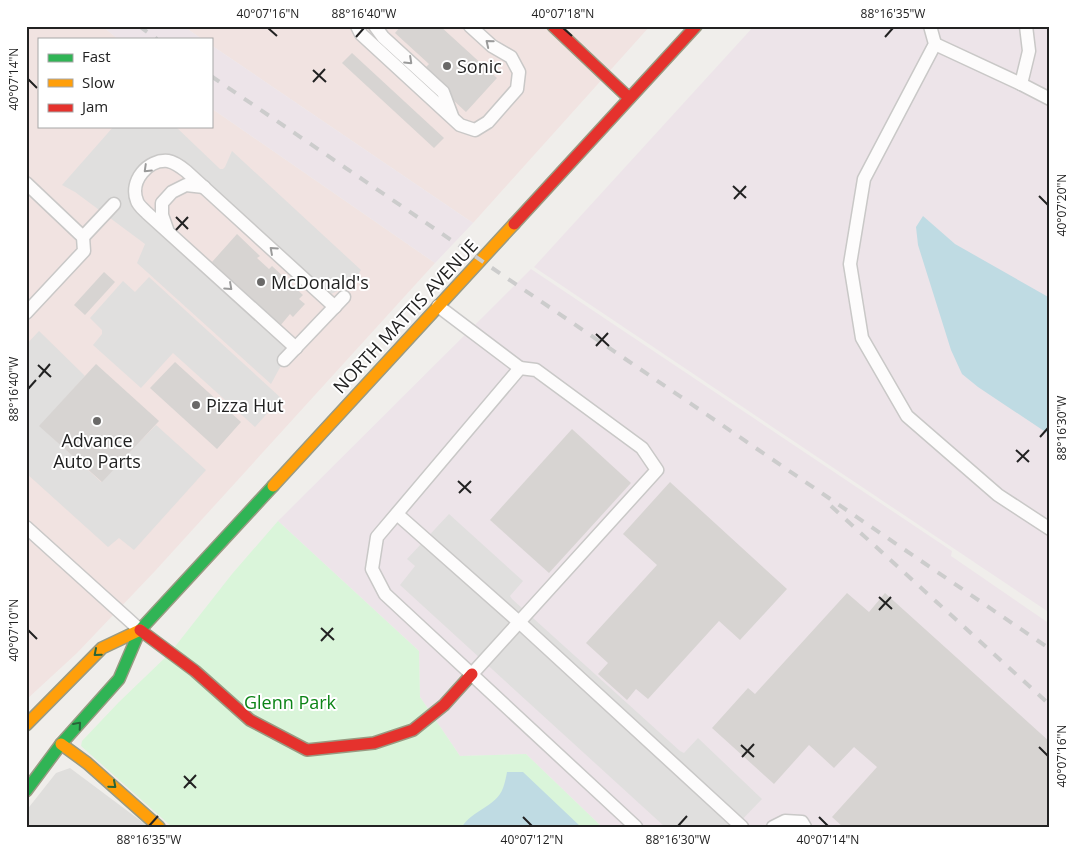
<svg xmlns="http://www.w3.org/2000/svg" width="1076" height="853" viewBox="0 0 1076 853" font-family="'Open Sans',sans-serif">
  <rect width="100%" height="100%" fill="#f0eeeb"/>
  <path fill="#dfdedc" d="M70,768L149,827H26V811L56,773Z"/>
  <g fill="#f1e3e1">
    <path d="M26,26H102L118,39H39V126H211V108L435,263L155,571L77,653L26,700Z"/>
    <path d="M183,26H650L473,223L211,45V39H202Z"/>
  </g>
  <g fill="#ede4e9">
    <path d="M102,26H183L202,39H118Z"/>
    <path d="M754,26H1050V613L534,267Z"/>
    <path d="M211,45L473,223L435,263L211,108Z"/>
    <path d="M531,269L952,551L951,556L1050,624V827H602L526,754L460,756L420,697L419,651L278,521Z"/>
  </g>
  <path fill="#daf5da" d="M278,521L419,651L420,697L460,756L526,754L602,827H172L81,746L82,741L119,702L170,653L232,574Z"/>
  <g fill="#e0dfde">
    <path d="M114,126H175L220,169H223L225,167L232,151L361,270L352,284L329,295L158,156L129,188L290,349L271,384L137,263L145,244L75,192L62,185Z"/>
    <path d="M149,277L281,398L255,427L173,353L141,388L93,345L102,334V330L90,318L123,281L135,292Z"/>
    <path d="M39,331L85,376L40,426L101,482L156,425L206,470L134,550L119,538L108,547L26,473V345Z"/>
    <path d="M449,514L523,581L510,596L512,599L680,751L684,753L698,738L762,799L735,827H665L400,585L415,566L407,559Z"/>
  </g>
  <g fill="#bfdbe3">
    <path d="M923,216L955,244L1050,298V435L978,387L962,374L951,350L918,245L916,227Z"/>
    <path d="M507,772H523L581,827H462C472,810 496,807 503,788C505,783 506,777 507,772Z"/>
  </g>
  <g fill="#d7d4d2">
    <path d="M401,26H440L497,78L466,112L422,71L429,64L395,33Z"/>
    <path d="M352,53L444,138L434,148L342,63Z"/>
    <path d="M237,234L260,256L257,258L269,269L272,266L303,295L299,299L305,304L293,317L290,314L280,326L212,262Z"/>
    <path d="M104,272L115,282L85,315L74,305Z"/>
    <path d="M175,362L241,422L217,449L150,388Z"/>
    <path d="M96,364L159,421L102,482L39,426Z"/>
    <path d="M572,429L631,483L549,573L490,520Z"/>
    <path d="M670,482L787,589L740,640L719,621L648,699L636,689L627,700L598,674L608,663L586,643L657,565L623,534Z"/>
    <path d="M847,593L869,612L885,593L1050,742V827H843L832,817L877,767L854,747L834,768L809,745L774,784L712,728L748,688L755,694Z"/>
  </g>
  <g fill="none" stroke-linecap="round" stroke-linejoin="round">
    <g stroke="#c9c8c7" stroke-width="15">
      <g id="lane">
        <path d="M357,26L361,34L460,125L475,130L488,122L517,89L519,72L511,57L492,46L470,26"/>
        <path d="M375,26L383,37L443,92L452,116"/>
        <path d="M930,26L935,44L864,179L850,264L862,338L907,416L998,495L1050,529"/>
        <path d="M1026,26L1029,51L1021,84L1050,99"/>
        <path d="M935,44L1021,84"/>
        <path d="M26,183L83,237L84,251L26,313"/>
        <path d="M167,229L162,215V203L172,192L186,185L204,187"/>
        <path d="M83,237L114,204"/>
        <path d="M438,306L520,368"/>
        <path d="M296,348L147,213C144,210 138,205 137,201C129,181 148,159 168,161C174,162 181,167 186,171L335,307"/>
        <path d="M284,360L344,297"/>
        <path d="M397,514L519,622L742,827"/>
        <path d="M26,527L140,630"/>
        <path d="M472,674L657,470L642,448L536,370L520,368L377,537L372,569L385,594L636,827"/>
        <path d="M773,827L785,821L802,822L805,827"/>
      </g>
    </g>
    <g stroke="#999a82" stroke-width="14">
      <path id="fast" d="M26,791L61,744L119,679L140,630L273,486"/>
    </g>
    <g stroke="#999a82" stroke-width="14">
      <g id="slow">
        <path d="M273,486L514,224"/>
        <path d="M26,725L102,648L140,630"/>
        <path d="M61,744L87,763L159,827"/>
      </g>
    </g>
    <g stroke="#999a82" stroke-width="14">
      <g id="jam">
        <path d="M553,26L629,98"/>
        <path d="M514,224L696,26"/>
        <path d="M140,630L195,671L250,720L307,750L374,743L413,730L444,705L472,674"/>
      </g>
    </g>
    <use href="#lane" stroke="#fdfcfc" stroke-width="12"/>
    <use href="#fast" stroke="#30b455" stroke-width="11"/>
    <use href="#slow" stroke="#ff9f0a" stroke-width="11"/>
    <use href="#jam" stroke="#e5322d" stroke-width="11"/>
    <g stroke="#ccc" stroke-width="4" stroke-dasharray="10 10" stroke-linecap="butt">
      <path d="M139,26L157,39"/>
      <path d="M211,76L1050,649"/>
      <path d="M831,506L1050,705"/>
    </g>
  </g>
  <defs><path id="oneway-chevron" d="M-2-3.5L2.5 0L-2 3.5" fill="none" stroke-width="1.6" stroke-linecap="round" stroke-linejoin="round" transform="scale(1.25)"/></defs>
  <g stroke="#9a9a9a">
    <use href="#oneway-chevron" transform="translate(489 43) rotate(-141)"/>
    <use href="#oneway-chevron" transform="translate(409 61) rotate(43)"/>
    <use href="#oneway-chevron" transform="translate(147 169) rotate(136)"/>
    <use href="#oneway-chevron" transform="translate(273 250) rotate(-138)"/>
    <use href="#oneway-chevron" transform="translate(229 287) rotate(42)"/>
  </g>
  <g stroke="#286439">
    <use href="#oneway-chevron" transform="translate(97 653) rotate(139)"/>
    <use href="#oneway-chevron" transform="translate(78 725) rotate(-49)"/>
    <use href="#oneway-chevron" transform="translate(113 785) rotate(41)"/>
  </g>
  <path fill="none" stroke="#222" stroke-width="2" d="M268,28L277,36M563,28L572,36M356,37L364,28M885,37L893,28M313,70L326,82M28,79L37,88M313,82L325,69M733,186L746,198M1039,196L1048,205M734,199L746,186M176,217L188,229M176,230L188,217M596,334L609,346M596,346L608,333M38,365L51,377M39,377L50,364M28,389L36,380M1040,437L1048,428M1016,450L1029,462M1017,462L1029,450M458,481L471,493M459,493L471,481M879,597L892,609M879,610L891,597M321,628L334,640M28,630L37,639M321,641L333,628M741,745L754,757M1039,747L1048,756M742,757L754,744M184,776L196,788M184,788L196,775M523,817L532,826M819,817L828,826M149,826L158,816M678,826L687,816"/>
  <g fill="#6a6968" stroke="#fff" stroke-width="2">
    <circle cx="447" cy="66" r="5"/>
    <circle cx="261" cy="282" r="5"/>
    <circle cx="196" cy="405" r="5"/>
    <circle cx="97" cy="421" r="5"/>
  </g>
  <g text-anchor="middle" dominant-baseline="central" stroke-width="4" stroke-linejoin="round" paint-order="stroke">
    <g font-size="18" fill="#222" stroke="#fff" text-anchor="start">
      <text x="457" y="66">Sonic</text>
      <text x="271" y="282">McDonald's</text>
      <text x="206" y="405">Pizza Hut</text>
      <text x="97" y="440" text-anchor="middle">Advance<tspan x="97" dy="21">Auto Parts</tspan></text>
    </g>
    <g font-size="18" fill="#222" stroke="#fff">
      <text transform="translate(405 316) rotate(-47)">NORTH MATTIS AVENUE</text>
    </g>
    <g font-size="18" fill="#0c8416" stroke="#fff">
      <text x="290" y="702">Glenn Park</text>
    </g>
  </g>
  <rect width="1076" height="853" fill="none" stroke="#ffffff" stroke-width="55"/>
  <rect x="38" y="38" width="175" height="90" fill="#ffffff" stroke="#a7a7a7"/>
  <rect x="48" y="54" width="25" height="8" fill="#30b455" stroke="#a7a7a7"/>
  <text x="82" y="62" font-size="15" fill="#222222">Fast</text>
  <rect x="48" y="79" width="25" height="8" fill="#ff9f0a" stroke="#a7a7a7"/>
  <text x="82" y="88" font-size="15" fill="#222222">Slow</text>
  <rect x="48" y="104" width="25" height="8" fill="#e5322d" stroke="#a7a7a7"/>
  <text x="82" y="112" font-size="15" fill="#222222">Jam</text>
  <rect x="28" y="28" width="1020" height="798" fill="none" stroke="#222" stroke-width="2"/>
  <g font-size="12" text-anchor="middle" fill="#222">
    <text x="268" y="18">40°07'16"N</text>
    <text x="364" y="18">88°16'40"W</text>
    <text x="563" y="18">40°07'18"N</text>
    <text x="893" y="18">88°16'35"W</text>
    <text transform="translate(14 79) rotate(-90)" y="4">40°07'14"N</text>
    <text transform="translate(1062 205) rotate(-90)" y="4">40°07'20"N</text>
    <text transform="translate(14 389) rotate(-90)" y="4">88°16'40"W</text>
    <text transform="translate(1062 428) rotate(-90)" y="4">88°16'30"W</text>
    <text transform="translate(14 630) rotate(-90)" y="4">40°07'10"N</text>
    <text transform="translate(1062 756) rotate(-90)" y="4">40°07'16"N</text>
    <text x="149" y="844">88°16'35"W</text>
    <text x="532" y="844">40°07'12"N</text>
    <text x="678" y="844">88°16'30"W</text>
    <text x="828" y="844">40°07'14"N</text>
  </g>
</svg>
